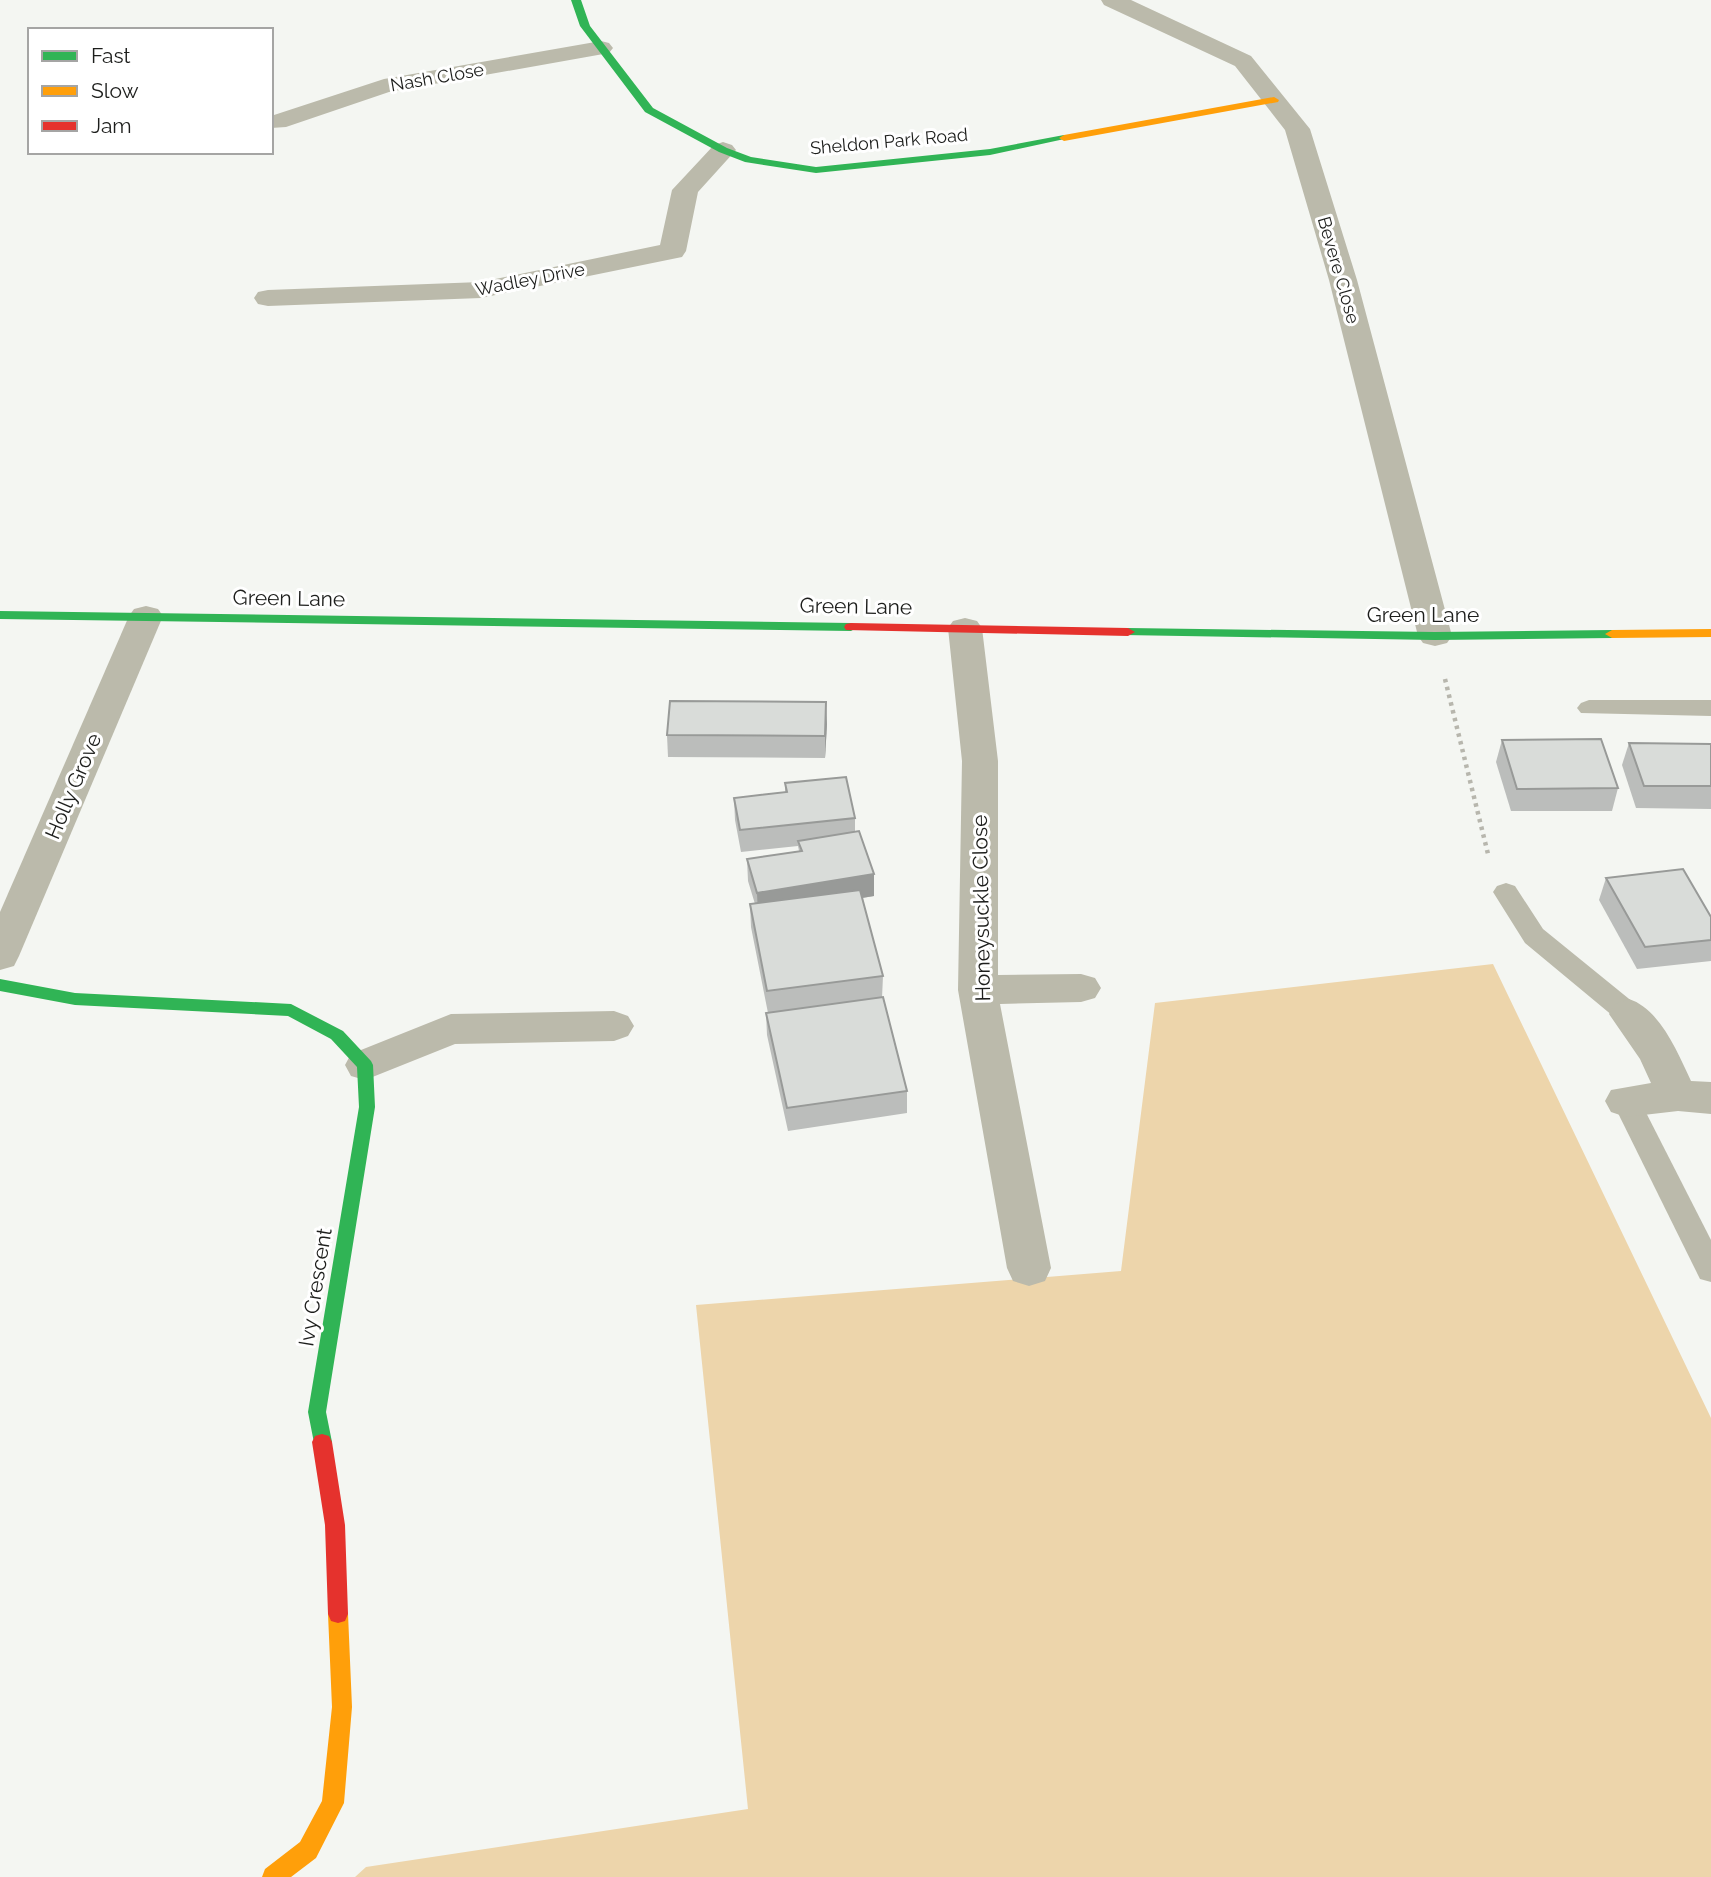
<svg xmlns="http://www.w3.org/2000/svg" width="1711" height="1877" viewBox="0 0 1711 1877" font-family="Raleway,sans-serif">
  <rect width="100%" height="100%" fill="#f4f6f2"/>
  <path fill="#edd5ab" d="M1493,964L1711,1418V1877H355L366,1867L748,1809L696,1305L1121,1271L1155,1003Z"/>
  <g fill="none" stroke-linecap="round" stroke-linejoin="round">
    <path stroke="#b7b6ad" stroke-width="4.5" stroke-dasharray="3.5 4.5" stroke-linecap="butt" d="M1445,679L1488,854"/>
    <g fill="#bbbaab" fill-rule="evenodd">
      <path d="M1589,700H1711V716L1581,713L1577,708L1581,703Z"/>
      <path d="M1506,883L1515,886L1543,929L1639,1007L1643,1014L1639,1021L1629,1024L1619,1021L1525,943L1493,892L1497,886Z"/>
      <path d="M1626,1090L1636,1093L1711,1240V1282L1700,1279L1612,1101L1616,1093Z"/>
    </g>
    <g fill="#bbbaab" fill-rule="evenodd">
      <path d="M1101,0H1131L1251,56L1310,129L1357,280L1452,636L1447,643L1435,646L1423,643L1418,636L1329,280L1285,130L1235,66L1104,5Z"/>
      <path d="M601,41L609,43L613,48L609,53L389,92L286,127L271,128V116L384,79Z"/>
      <path d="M723,142L732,145L736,150L698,192L686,251L682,257L481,298L268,306L258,304L254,298L258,292L268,290L481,282L660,245L672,190L714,145Z"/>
      <path d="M146,606L158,609L163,616L19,956L14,966L0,970V912L129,616L134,609Z"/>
      <path d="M965,618L977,621L982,628L998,761V975L1081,974L1095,978L1101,988L1095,998L1081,1002L1000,1004L1051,1268L1045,1281L1029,1286L1013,1281L1007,1268L958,990L962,761L948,628L953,621Z"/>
      <path d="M1629,999C1660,1009 1678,1053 1691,1081L1711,1082V1114L1678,1111L1626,1117L1611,1112L1605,1101L1611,1090L1651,1083L1640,1059L1609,1014L1615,1004Z"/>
      <path d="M614,1011L628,1016L634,1026L628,1036L614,1041L455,1044L365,1080L351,1076L345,1065L351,1054L451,1014Z"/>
    </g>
    <g fill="#30b455" fill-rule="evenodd">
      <path d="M571,0H581L590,26L653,108L727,148L751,157L816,167L990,149L1064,135L1069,138L990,155L816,173L745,162L719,152L645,112L580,26Z"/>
      <path d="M0,611L851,623L858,627L851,631L0,619Z"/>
      <path d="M1128,628L1435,632L1612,630L1619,634L1612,638L1435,640L1123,635L1121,632Z"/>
      <path d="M0,979L75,993L291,1004L343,1031L371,1061L373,1065L375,1107L326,1412L332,1442L329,1448L322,1450L315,1448L308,1412L359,1107L357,1067L331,1039L288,1016L75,1005L0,991Z"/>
    </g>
    <g fill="#ff9f0a" fill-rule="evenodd">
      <path d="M1274,97L1279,100L1278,102L1064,141L1059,138L1064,135Z"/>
      <path d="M1711,629V637L1612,638L1605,634L1612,630Z"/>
      <path d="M338,1605L345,1607L348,1614L352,1707L344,1803L316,1858L291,1877H262L265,1869L300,1842L322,1801L332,1707L328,1614L331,1607Z"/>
    </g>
    <g fill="#e5322d" fill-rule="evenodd">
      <path d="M851,623L1128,628L1135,632L1128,636L846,630L844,627L846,624Z"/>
      <path d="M322,1434L329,1436L332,1442L345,1525L348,1614L345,1621L338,1623L331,1621L328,1614L325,1525L312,1442L315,1436Z"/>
    </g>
  </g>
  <g fill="#bbbdbb">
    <path d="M827,724L825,758L668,757L667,735Z"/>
    <path d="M1502,740L1618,788L1612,811H1511L1496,762Z"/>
    <path d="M1629,743L1711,744V809L1636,808L1622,765Z"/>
    <path d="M785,783L855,818V832L874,874V896L862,898L883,976L882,998L907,1091V1113L788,1131L767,1035L766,1013H768L751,927L750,904H755L748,881L747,859L799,851L798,846L741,852L735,820L734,798L785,792Z"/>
    <path d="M1606,878L1711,917V961L1637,969L1599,900Z"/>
  </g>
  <g fill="#989a98">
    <path d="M826,702L827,724L825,758V736Z"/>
    <path d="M874,874V896L758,915L757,893Z"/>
  </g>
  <g fill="#d9dcd9" stroke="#989a98" stroke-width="2">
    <path d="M670,701L826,702L825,736L667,735Z"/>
    <path d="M1601,739L1618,788L1517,789L1502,740Z"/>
    <path d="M1629,743L1711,744V786H1644Z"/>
    <path d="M846,777L855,818L740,830L734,798L787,792L785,783Z"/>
    <path d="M859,831L874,874L757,893L747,859L802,851L798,841Z"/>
    <path d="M1683,869L1711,917V940L1645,947L1606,878Z"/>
    <path d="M860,890L883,976L767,991L750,904Z"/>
    <path d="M883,997L907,1091L787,1108L766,1013Z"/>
  </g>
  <g text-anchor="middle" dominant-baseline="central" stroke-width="6" stroke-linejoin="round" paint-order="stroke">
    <g font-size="18" fill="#1d1e1c" stroke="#fff">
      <text transform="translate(437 77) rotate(-10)">Nash Close</text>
      <text transform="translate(889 141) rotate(-5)">Sheldon Park Road</text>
      <text transform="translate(1339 270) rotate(74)">Bevere Close</text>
      <text transform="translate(530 279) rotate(-11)">Wadley Drive</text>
    </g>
    <g font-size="21" fill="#1d1e1c" stroke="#fff">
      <text transform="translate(289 598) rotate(1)">Green Lane</text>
      <text transform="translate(856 606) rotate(1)">Green Lane</text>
      <text x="1423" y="614">Green Lane</text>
      <text transform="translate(73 786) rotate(-67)">Holly Grove</text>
      <text transform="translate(981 908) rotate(-91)">Honeysuckle Close</text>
      <text transform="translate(315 1287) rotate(-81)">Ivy Crescent</text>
    </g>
  </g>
  <rect x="28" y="28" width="245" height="126" fill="#ffffff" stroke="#a5a5a4" stroke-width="2"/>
  <rect x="42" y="51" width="35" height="10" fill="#30b455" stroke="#a5a5a4" stroke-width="2"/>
  <text x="91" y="63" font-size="21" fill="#1d1e1c">Fast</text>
  <rect x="42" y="86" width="35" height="10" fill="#ff9f0a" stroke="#a5a5a4" stroke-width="2"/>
  <text x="91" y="98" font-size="21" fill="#1d1e1c">Slow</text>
  <rect x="42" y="121" width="35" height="10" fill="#e5322d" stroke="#a5a5a4" stroke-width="2"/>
  <text x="91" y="133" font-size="21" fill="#1d1e1c">Jam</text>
</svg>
